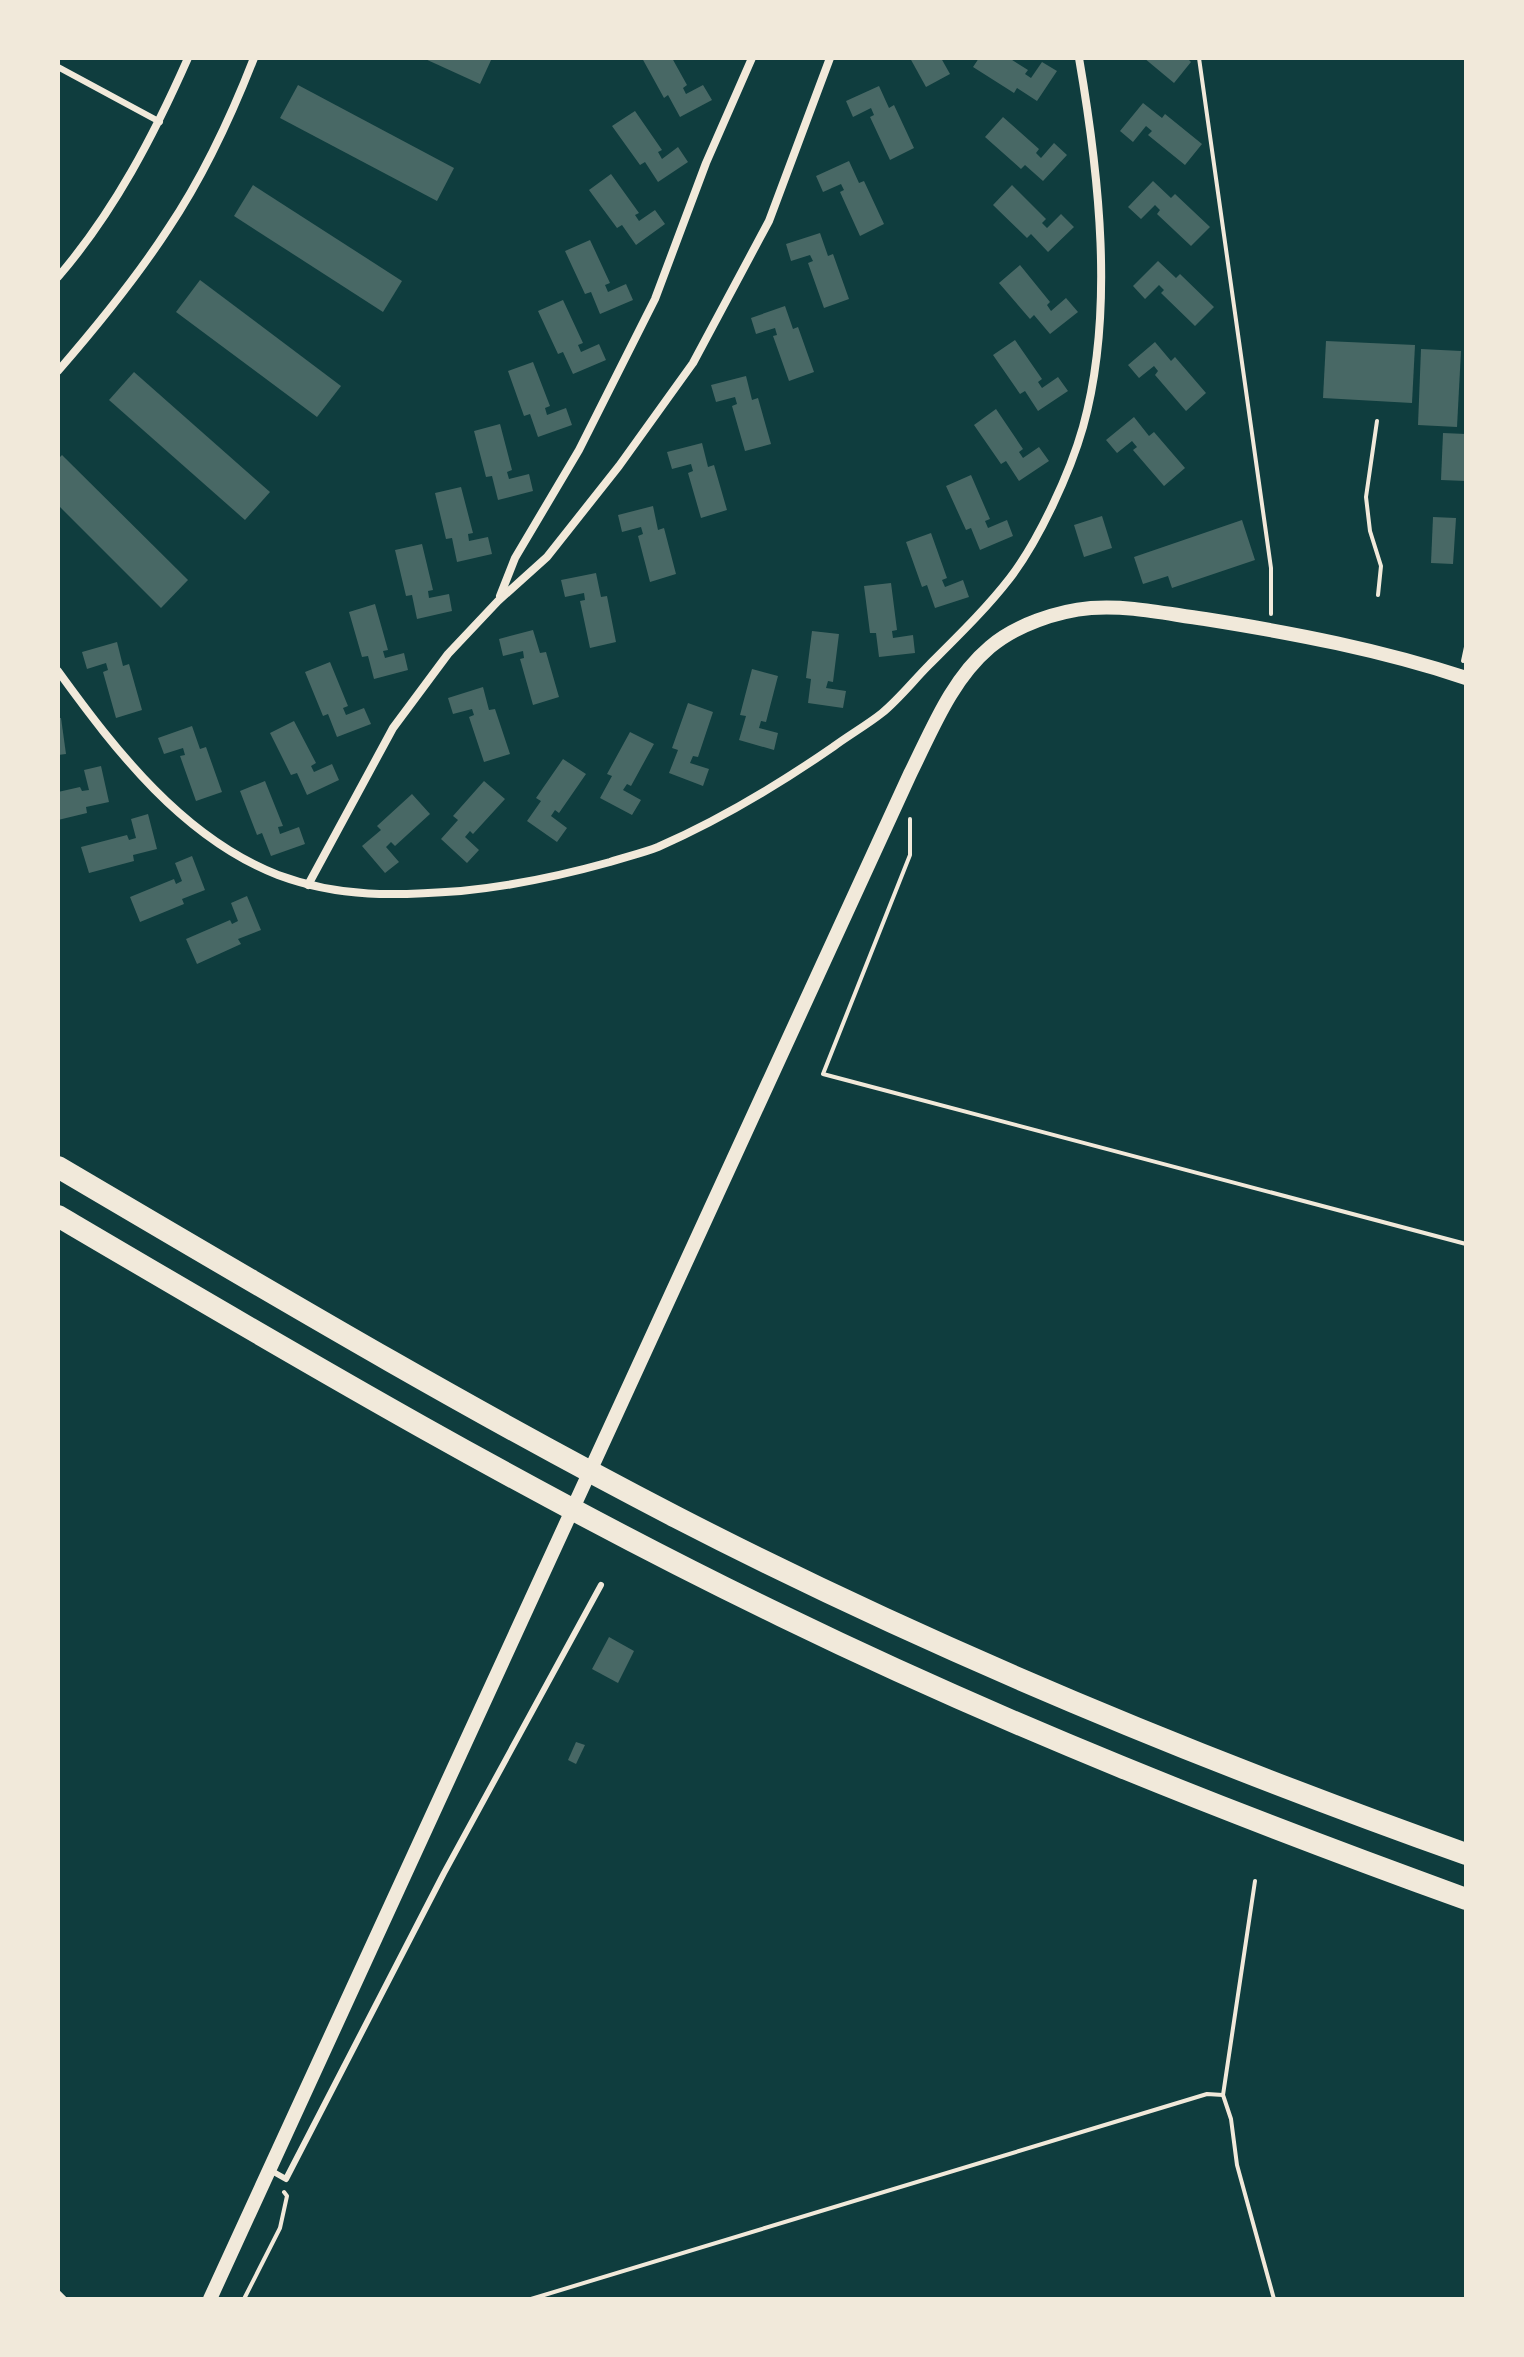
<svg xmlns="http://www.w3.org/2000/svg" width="1524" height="2357" viewBox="0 0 1524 2357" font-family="Mulish,sans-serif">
  <rect width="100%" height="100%" fill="#0f3d3e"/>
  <g fill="#486865">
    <path d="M423,58H492L480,84Z"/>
    <path d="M642,58H672L687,85L683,88L686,94L703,85L712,100L680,117L668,95L664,98Z"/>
    <path d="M910,58H941L950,74L926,87Z"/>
    <path d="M979,58H1009L1028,70L1025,74L1031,78L1042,62L1057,71L1037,101L1017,88L1014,93L973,67Z"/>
    <path d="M1144,58H1187L1191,62L1174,83Z"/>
    <path d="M298,85L454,168L437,201L280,118Z"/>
    <path d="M879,86L889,108L894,105L914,148L890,160L870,117L874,115L871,108L853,117L846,101Z"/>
    <path d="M1143,103L1162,118L1165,114L1202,144L1185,165L1148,135L1152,131L1146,126L1133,142L1120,131Z"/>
    <path d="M635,111L662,150L658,152L662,159L678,147L688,162L658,182L645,162L640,165L612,126Z"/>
    <path d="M1003,117L1039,149L1036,153L1041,158L1054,143L1067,155L1043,181L1025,165L1021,169L985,137Z"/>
    <path d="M849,161L859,183L864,181L884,224L860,236L840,192L844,190L841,184L823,192L816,176Z"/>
    <path d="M611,174L639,213L635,215L639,221L655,210L665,224L636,245L622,225L617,228L589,190Z"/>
    <path d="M1153,181L1171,198L1175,194L1210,227L1191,246L1157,214L1160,210L1155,205L1141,219L1128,207Z"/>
    <path d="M253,185L402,281L383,312L234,216Z"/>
    <path d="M1012,185L1046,219L1042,223L1047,228L1061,214L1074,227L1048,252L1031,234L1027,238L993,205Z"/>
    <path d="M820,233L828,256L833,254L849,299L824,308L808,263L813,261L810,255L791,261L786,244Z"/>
    <path d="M590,240L610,283L605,285L608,292L626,284L633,300L600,314L591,292L585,294L565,251Z"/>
    <path d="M1158,261L1176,278L1180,274L1214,307L1195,326L1161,293L1164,290L1159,285L1145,299L1133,286Z"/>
    <path d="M1020,265L1050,302L1047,305L1051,311L1066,298L1078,312L1050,334L1034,315L1030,319L999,283Z"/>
    <path d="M200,280L341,386L317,417L176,312Z"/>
    <path d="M563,300L583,343L578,345L581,352L599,344L606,360L573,374L563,352L558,354L538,311Z"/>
    <path d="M785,306L793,329L798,327L814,372L789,381L773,336L777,335L775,328L756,334L751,318Z"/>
    <path d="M1015,340L1042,379L1038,382L1042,388L1058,377L1068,391L1038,411L1025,391L1020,394L993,355Z"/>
    <path d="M1326,341L1415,345L1412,403L1323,398Z"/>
    <path d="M1155,342L1171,361L1175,357L1206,393L1186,411L1155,375L1158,371L1154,366L1139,378L1128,365Z"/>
    <path d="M1421,349L1461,351L1457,427L1418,425Z"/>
    <path d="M533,362L550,406L545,408L547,415L566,408L572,425L538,437L530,414L524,416L508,371Z"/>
    <path d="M134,372L270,492L245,520L109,400Z"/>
    <path d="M746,376L752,400L758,398L771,444L745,451L732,406L737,404L735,397L716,402L711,385Z"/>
    <path d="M996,409L1023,449L1019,452L1023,458L1039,447L1049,461L1019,481L1006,461L1001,464L974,425Z"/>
    <path d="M1134,417L1149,436L1154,432L1185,468L1164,486L1133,450L1137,447L1132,441L1117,453L1106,440Z"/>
    <path d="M500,424L512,470L507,472L509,479L529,474L533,491L498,500L492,476L486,477L474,431Z"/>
    <path d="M1443,433L1466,434V481L1441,480Z"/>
    <path d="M702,443L708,467L714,465L727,510L701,518L688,473L693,471L691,464L672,469L667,452Z"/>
    <path d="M62,455L188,580L161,608L58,505V459Z"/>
    <path d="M971,475L990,519L985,521L988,528L1007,520L1013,536L980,550L971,528L966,530L946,486Z"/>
    <path d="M461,487L473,533L468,534L469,541L488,537L492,554L457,562L452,538L446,539L435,493Z"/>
    <path d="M653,506L658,530L664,528L676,574L650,582L638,536L643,534L641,527L622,532L618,515Z"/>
    <path d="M1102,516L1112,548L1084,557L1074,525Z"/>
    <path d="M1433,517L1456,518L1453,564L1431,563Z"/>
    <path d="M1242,520L1255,560L1172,588L1168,576L1143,584L1134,557Z"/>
    <path d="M931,533L947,578L942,580L945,587L963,580L969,597L935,608L927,585L922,587L906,542Z"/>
    <path d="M422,544L433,590L428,591L429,598L449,594L452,611L417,619L412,595L406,596L395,550Z"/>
    <path d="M596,573L601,597L607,596L616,642L590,648L580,601L585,600L584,593L565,597L561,580Z"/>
    <path d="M891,583L897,630L892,631L893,638L913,635L915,653L879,657L876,633H870L864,586Z"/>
    <path d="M375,604L388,650L383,651L385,658L404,653L408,670L374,679L368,656L362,657L349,612Z"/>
    <path d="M533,630L540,653L546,652L559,697L533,705L520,659L524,658L523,651L503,656L499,639Z"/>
    <path d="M812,631L839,634L833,682L828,681L826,688L846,691L843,708L808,703L811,679L806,678Z"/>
    <path d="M117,642L123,666L129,664L142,710L116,718L103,672L108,670L106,663L87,669L82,652Z"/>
    <path d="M330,662L348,706L343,708L346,715L364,708L371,724L337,737L328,714L323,716L305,672Z"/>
    <path d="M752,669L778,676L766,722L761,721L759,728L778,733L774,750L739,740L746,716L740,715Z"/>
    <path d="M483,687L489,710L495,709L510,754L484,762L469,717L474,715L472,709L453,714L448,698Z"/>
    <path d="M688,703L713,712L698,757L693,756L690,763L709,769L703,786L669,773L678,750L672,748Z"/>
    <path d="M58,718H61L66,754L58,755Z"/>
    <path d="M294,721L316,763L311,766L314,772L332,764L339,780L307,795L297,773L291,775L270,733Z"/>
    <path d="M192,726L200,749L206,747L222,792L196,801L180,756L185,755L183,748L164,754L158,738Z"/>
    <path d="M630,732L654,744L631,786L627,784L623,790L641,800L632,815L600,798L612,776L607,774Z"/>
    <path d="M563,759L586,774L559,813L555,810L551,816L567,828L557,842L527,821L541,801L536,798Z"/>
    <path d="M101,766L109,802L86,807L87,813L58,820V792L80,787L82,791L89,790L84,770Z"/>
    <path d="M265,781L283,826L278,827L280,834L299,827L305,844L271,856L262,833L257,835L240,791Z"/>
    <path d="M484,781L505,799L473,834L470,831L465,837L479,850L467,863L441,839L458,820L453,816Z"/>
    <path d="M412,794L430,814L395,846L391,842L386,847L399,862L385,873L362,846L381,830L377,826Z"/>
    <path d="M148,814L157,849L133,855L134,861L89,873L81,847L127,835L129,840L136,838L131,819Z"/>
    <path d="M192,856L205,890L182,899L184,904L140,922L130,897L174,879L176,884L182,881L175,863Z"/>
    <path d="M247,896L261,930L238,939L241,944L197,964L186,939L230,920L232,924L238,921L231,903Z"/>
    <path d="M609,1637L634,1651L618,1683L592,1669Z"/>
    <path d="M576,1742L585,1745L576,1764L568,1760Z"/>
  </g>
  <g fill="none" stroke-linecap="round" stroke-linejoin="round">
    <g stroke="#f1e9da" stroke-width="4">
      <path d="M1199,58L1271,568V614"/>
      <path d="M1377,421L1366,497L1370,531L1381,566L1378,595"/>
      <path d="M1463,661L1466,647"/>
      <path d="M910,819V855L823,1074L1466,1244"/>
      <path d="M1255,1881L1223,2095L1231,2119L1237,2165L1274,2299"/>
      <path d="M244,2299L280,2228L287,2196L284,2192"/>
      <path d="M531,2299L1207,2094L1223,2095"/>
    </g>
    <g stroke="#f1e9da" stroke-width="6">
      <path d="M58,67L160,122"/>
      <path d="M270,2170L286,2179L444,1873L601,1585"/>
      <path d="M58,2293L64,2299"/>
    </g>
    <g stroke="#f1e9da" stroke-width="8">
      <path d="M58,277C114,212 154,135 188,58"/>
      <path d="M58,371C97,326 135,280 168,229C203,177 231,117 254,58"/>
      <path d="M500,596L515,558L579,450L655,299L706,163L752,58"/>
      <path d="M58,671C116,751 183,838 278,875C340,898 396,896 461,891C512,886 560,876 610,862C625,857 643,853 658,847C720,820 778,785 833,747C849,735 867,725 882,713C899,699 914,680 929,665C957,637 986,609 1010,578C1039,540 1070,473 1083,427C1115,312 1099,174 1079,58"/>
      <path d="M308,885L393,728L448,654L498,601L547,557L619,466L693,363L769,221L830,58"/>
    </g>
    <path stroke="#f1e9da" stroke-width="14" d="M210,2299L910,774C932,730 951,680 990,647C1016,625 1057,611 1091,608C1129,605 1167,614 1205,619C1293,633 1382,650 1466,678"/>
    <g stroke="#f1e9da" stroke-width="22">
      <path d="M58,1167C262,1287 465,1408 676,1517C930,1648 1197,1758 1466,1854"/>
      <path d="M58,1216C296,1356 533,1496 782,1616C1004,1724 1234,1815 1466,1899"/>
    </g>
  </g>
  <rect width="1524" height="2357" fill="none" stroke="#f1e9da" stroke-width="120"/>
</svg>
